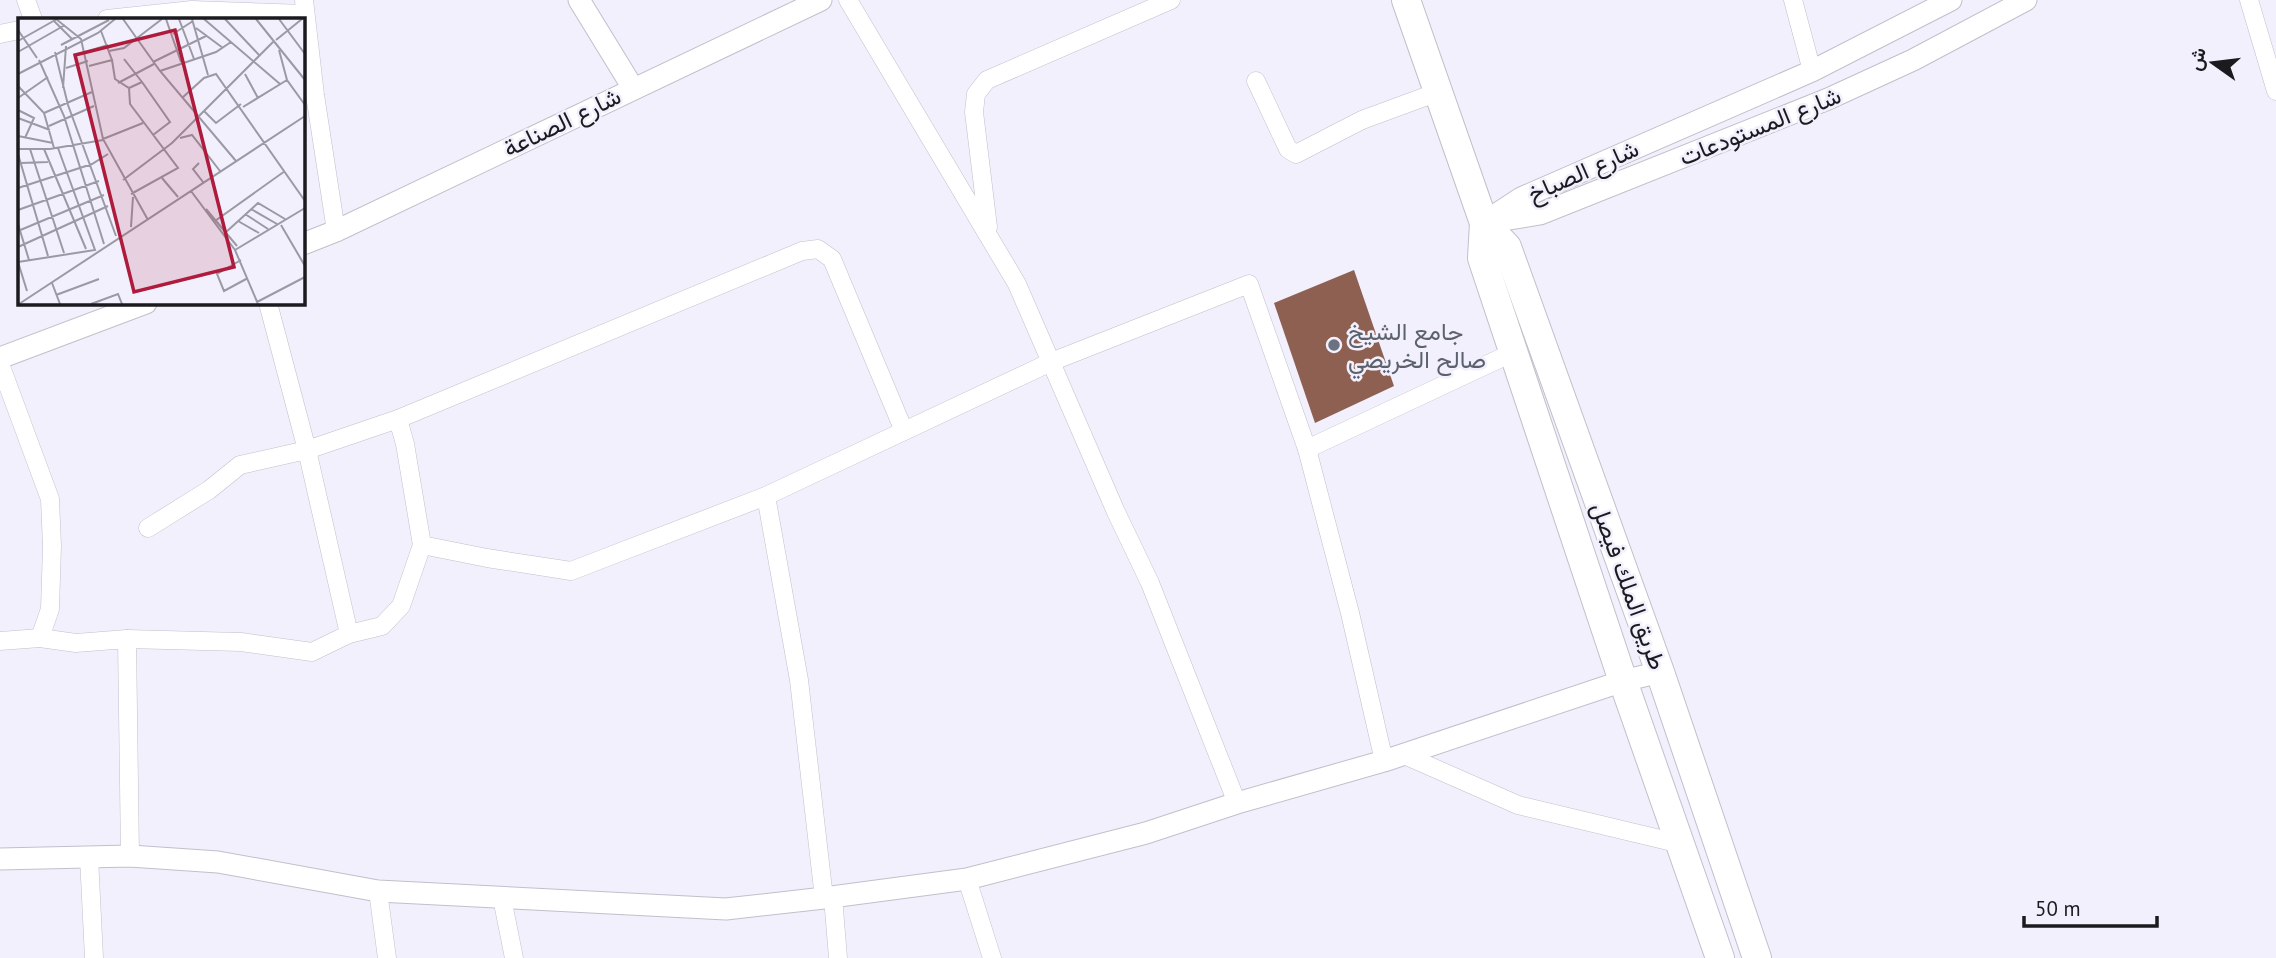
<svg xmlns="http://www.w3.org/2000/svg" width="2276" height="958" viewBox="0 0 2276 958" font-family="'PT Sans',Vazirmatn,sans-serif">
  <rect width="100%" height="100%" fill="#f1f0fc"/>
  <path fill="#8e6052" d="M1354,270L1394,386L1315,423L1274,303Z"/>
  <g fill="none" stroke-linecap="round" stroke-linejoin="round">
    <g stroke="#c0c0cb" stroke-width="19">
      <g id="minor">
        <path d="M26,0L33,19"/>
        <path d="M304,0L315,95L336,231"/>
        <path d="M848,0L1017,284L1116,512L1150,583L1237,803"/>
        <path d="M1793,0L1812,71"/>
        <path d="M2249,0L2276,91"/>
        <path d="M107,19L192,10L305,14"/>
        <path d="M0,34L19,30"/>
        <path d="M1256,81L1288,149L1296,154L1362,120L1438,92"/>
        <path d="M988,227L974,112L976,94L987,80L1171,0"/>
        <path d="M268,303L307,450L349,634"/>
        <path d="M0,364L50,499L52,546L50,609L40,638"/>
        <path d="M398,419L802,251L818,249L832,259L904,431"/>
        <path d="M1307,449L1514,352"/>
        <path d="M766,496L799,680L824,898"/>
        <path d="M422,545L487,558L571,571L766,496L1051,362L1249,284L1307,449L1350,613L1384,761"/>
        <path d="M127,639L241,642L312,652L349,634L382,626L401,606L422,545L405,444L398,419L307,450L240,465L209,490L148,528"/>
        <path d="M0,641L40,638L76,643L127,639L130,856"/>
        <path d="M1402,754L1518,805L1681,844"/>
        <path d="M89,857L94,958"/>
        <path d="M967,879L992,958"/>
        <path d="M378,891L387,958"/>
        <path d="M833,897L838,958"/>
        <path d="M502,898L514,958"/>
      </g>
    </g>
    <g stroke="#c0c0cb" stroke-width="23">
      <g id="tertiary">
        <path d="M579,0L633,88"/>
        <path d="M1489,219L1521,198L1812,71L1951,0"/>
        <path d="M1484,223L1540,214L1828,99L1913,60L2026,0"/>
        <path d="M303,244L336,231L821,0"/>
        <path d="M0,358L146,303"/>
        <path d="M0,859L130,856L218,862L378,891L726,909L824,898L967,879L1146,833L1237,803L1384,761L1623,681L1660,672"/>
      </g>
    </g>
    <g stroke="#c0c0cb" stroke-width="30">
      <g id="primary">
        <path d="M1406,0L1484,223L1507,247L1660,672L1757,958"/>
        <path d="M1484,223L1482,258L1623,681L1720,958"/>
      </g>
    </g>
    <use href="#minor" stroke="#fff" stroke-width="18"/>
    <use href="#tertiary" stroke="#fff" stroke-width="21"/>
    <use href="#primary" stroke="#fff" stroke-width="28"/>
  </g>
  <circle fill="#6b7280" stroke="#f1f0fc" stroke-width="2.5" cx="1334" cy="345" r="7"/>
  <g text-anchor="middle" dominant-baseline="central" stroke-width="5" stroke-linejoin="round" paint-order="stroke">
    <g font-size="24" fill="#1b1a1f" stroke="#f1f0fc">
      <text transform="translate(562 122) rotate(-26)">شارع الصناعة</text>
      <text transform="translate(1760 126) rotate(-22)">شارع المستودعات</text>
      <text transform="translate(1583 171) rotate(-24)">شارع الصباخ</text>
      <text transform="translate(1629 586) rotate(70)">طريق الملك فيصل</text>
    </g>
    <g font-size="24" fill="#5b616d" stroke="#f1f0fc" text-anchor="start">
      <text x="1348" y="331">جامع الشيخ<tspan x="1348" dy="28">صالح الخريصي</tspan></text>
    </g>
  </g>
  <g transform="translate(18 18)">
    <rect width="287" height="287" fill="#f1f0fc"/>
    <path fill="none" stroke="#9b9aa4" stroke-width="2" d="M38,1L63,21L85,121L130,202M105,1L142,53L218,143M148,1L163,44M161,1L176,41M174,1L190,57M186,1L262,66M207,1L242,38M238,1L287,62M261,1L287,36M36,3L54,21M178,10L205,30M0,12L19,40M155,16L175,3M258,22L284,1M0,23L39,1M43,27L91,2M261,32L269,62L287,87M91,33L106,30L144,1M0,34L47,7M37,34L50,87L98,218M67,34L90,27M21,42L46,98L86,226M94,42L97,61L111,70L124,64L106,41M135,44L188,18M71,48L94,42L83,13M48,50L70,43M142,53L198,34L213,24M0,56L80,15L97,1M227,56L240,80M124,64L152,104L135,117M100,65L136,46M0,68L26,95L36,130M45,70L48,28M111,70L112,86L160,150L113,176M0,80L30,59M164,80L186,60L198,56L287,183M225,89L269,62M0,92L16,100L7,120M186,93L198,105L223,86M26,95L74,74M0,100L32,112M31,108L76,88M0,118L35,125M162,120L174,117L202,153M85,121L125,105M0,131H32L85,122M12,131L46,235M26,131L68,231M0,136L30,238M3,145L30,144M181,145L175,151L185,164M144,160L160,179M105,162L154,125L255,24M0,170L74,146L90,136M173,173L217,232L240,286M188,191L219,228M233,191L259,206M0,192L81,163M227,196L250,211M197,203L267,153M220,203L241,215M0,206L11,242M263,207L287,248M113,209L115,179M0,213L86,177M207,215L240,185L267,201M0,229L90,188M217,232L287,190M223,242L199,256L206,273L230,260M0,244L77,232L40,130M0,244L9,273M34,265L42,286M38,277L81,261M239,284L287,259M1,286L287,98M73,286L100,276L104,286"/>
    <path fill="#af1b3d" fill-opacity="0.15" stroke="#af1b3d" stroke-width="3.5" d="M157,12L216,249L116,274L57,37Z"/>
    <rect width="287" height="287" fill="none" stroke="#1b1a1f" stroke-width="3.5"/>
  </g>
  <g transform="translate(2213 63) rotate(284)" stroke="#f1f0fc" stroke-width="5" paint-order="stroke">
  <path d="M0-5L12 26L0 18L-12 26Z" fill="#1b1a1f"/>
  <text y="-10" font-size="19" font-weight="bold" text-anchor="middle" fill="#1b1a1f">ش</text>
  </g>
  <path d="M2024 916v10h133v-10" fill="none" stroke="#1b1a1f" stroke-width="3.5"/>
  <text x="2035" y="916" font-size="21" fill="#1b1a1f" stroke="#f1f0fc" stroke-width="5" paint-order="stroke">50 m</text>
</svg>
